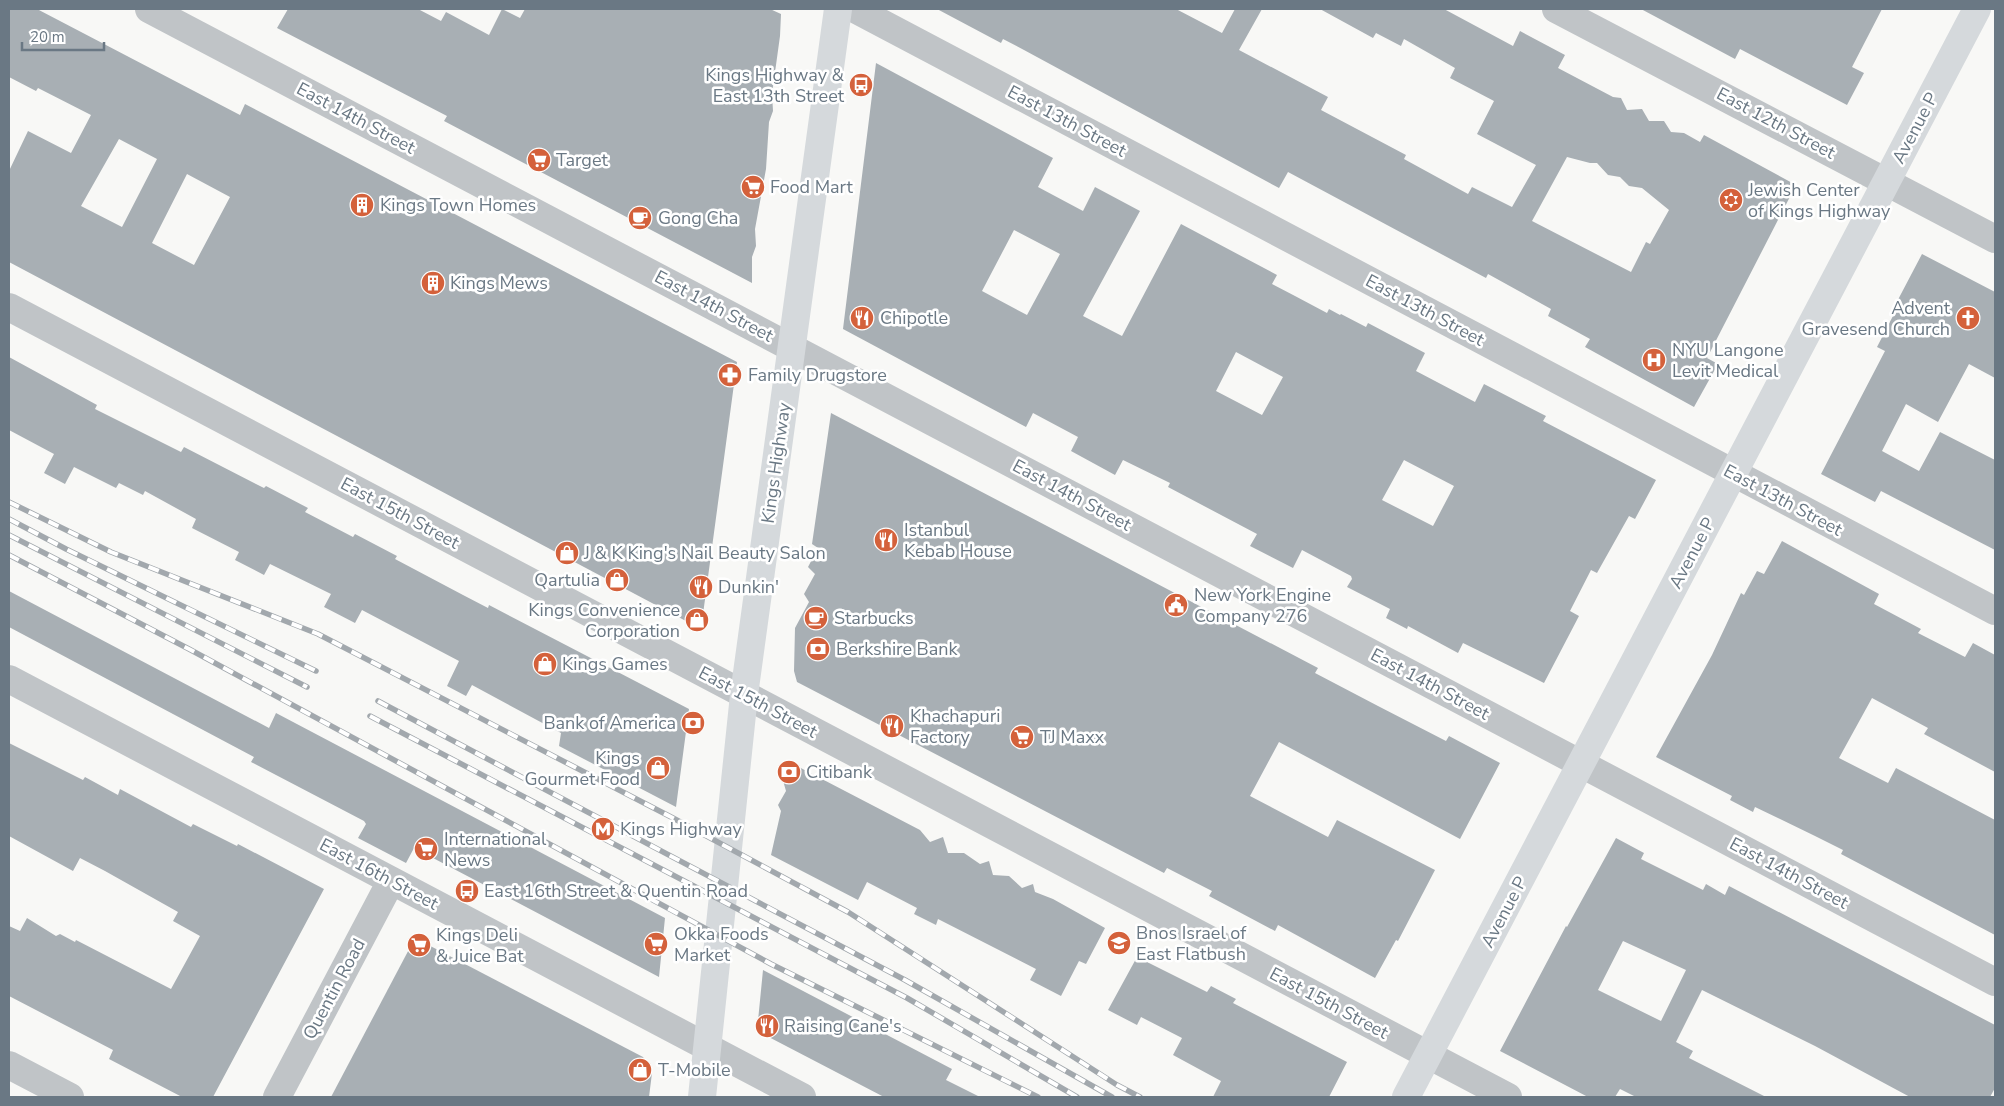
<svg xmlns="http://www.w3.org/2000/svg" width="2004" height="1106" viewBox="0 0 2004 1106" font-family="'Nunito Sans',sans-serif">
  <rect width="100%" height="100%" fill="#f8f8f6"/>
  <g fill="#a8afb4" fill-rule="evenodd">
    <path d="M9,9H37L240,115L245,104L737,362L701,629L9,262V171L28,131L71,153L91,115L38,88L36,91L9,77ZM119,139L157,159L122,227L81,206ZM187,174L230,197L194,265L152,243Z"/>
    <path d="M288,9H418L441,21L446,12L489,35L502,9L520,18L525,9H770L781,14L780,36L772,94L773,111L769,122L766,169L755,229L756,246L752,257V283L463,131L444,121L447,116L277,28Z"/>
    <path d="M937,9H1176L1222,33L1235,9H1262L1239,50L1328,97L1321,110L1406,155L1404,159L1468,194L1472,187L1512,207L1536,165L1477,134L1494,101L1450,78L1455,68L1404,39L1401,46L1376,33L1373,38L1320,9H1444L1513,46L1520,31L1565,55L1558,68L1613,97L1621,98L1627,110L1642,109L1649,121H1664L1671,132L1684,133L1700,142L1704,135L1796,185L1707,358L1718,364L1694,407L1585,347L1590,339L1548,316L1551,309L1488,274L1486,278L1288,172L1279,188L1024,50L1003,39L1001,43ZM1567,157L1590,163H1597L1608,175L1620,177L1629,186L1642,188L1669,210L1650,244L1646,242L1631,272L1532,221Z"/>
    <path d="M1641,9H1882L1852,67L1864,73L1847,105L1740,49L1735,59Z"/>
    <path d="M876,63L1053,158L1038,187L1083,211L1095,187L1140,211L1083,316L1122,336L1181,224L1277,275L1272,284L1295,296L1327,313L1329,309L1340,315L1341,314L1366,327L1368,323L1425,353L1416,371L1475,402L1484,384L1546,416L1543,421L1656,480L1635,519L1629,516L1597,573L1591,570L1570,611L1579,616L1544,683L1463,643L1458,653L1408,626L1407,629L1386,618L1390,609L1347,587L1352,579L1351,576L1302,550L1293,568L1250,546L1257,534L1168,487L1170,483L1123,460L1115,475L1071,451L1078,437L1033,413L1026,427L843,329ZM1014,230L1060,254L1027,315L982,291ZM1236,352L1283,377L1262,415L1216,391ZM1404,460L1454,486L1433,526L1382,500Z"/>
    <path d="M1922,254L1995,292V378L1969,364L1938,422L1906,404L1882,451L1919,471L1940,432L1995,460V550L1881,491L1875,502L1821,474L1885,351L1877,347L1894,314L1891,313Z"/>
    <path d="M9,357L97,405L95,409L181,452L184,447L264,488L266,486L308,508L305,512L353,537L355,534L397,556L395,559L463,595L488,608L489,605L689,709L676,807L559,746L561,733L472,685L466,696L447,686L459,661L362,610L355,623L324,607L331,594L270,564L264,575L235,560L239,552L192,528L196,519L145,491L143,495L119,483L116,488L74,467L65,484L44,473L54,454L9,430Z"/>
    <path d="M831,413L1318,668L1315,673L1378,706L1446,741L1449,736L1500,763L1460,839L1279,742L1250,796L1328,837L1337,820L1435,870L1398,941L1396,940L1375,978L1278,925L1275,931L1209,896L1212,891L1167,868L1164,873L797,682L794,671L795,628L809,602L804,594L815,574L808,567L818,548L812,544Z"/>
    <path d="M1782,541L1879,594L1874,604L1921,629L1918,633L1965,657L1973,643L1995,655V772L1924,734L1928,728L1872,698L1839,758L1888,783L1896,768L1995,820V935L1841,854L1843,850L1815,836L1755,807L1753,812L1730,800L1732,796L1656,757L1712,655L1741,593L1744,595L1757,571L1764,574Z"/>
    <path d="M9,591L269,728L276,713L665,918L659,977L414,848L406,863L358,838L366,824L364,821L251,762L254,757L9,627Z"/>
    <path d="M9,743L83,780L85,777L118,795L120,789L191,827L193,824L237,846L238,844L324,889L213,1097H182L109,1059L113,1050L9,996V926L20,931L27,918L56,936L60,934L75,942L76,940L171,989L200,936L173,921L178,912L105,871L80,858L73,871L9,836Z"/>
    <path d="M795,765L920,830L930,842L943,837L948,853H964L980,864L989,861L993,875L1009,876L1022,888L1033,884L1035,892L1053,899L1105,928L1086,964L1079,961L1061,996L1030,980L1036,969L938,919L936,925L914,914L917,908L867,882L858,900L771,855L781,811L778,805L786,791L782,777L786,769Z"/>
    <path d="M1616,838L1644,853L1641,859L1703,890L1706,884L1725,895L1729,886L1995,1025V1088L1990,1097H1910L1815,1046L1702,990L1676,1042L1693,1051L1689,1058L1766,1097H1636L1620,1089L1615,1097H1588L1500,1051L1566,926L1567,927ZM1623,941L1686,970L1661,1021L1598,990Z"/>
    <path d="M415,938L643,1057L652,1073L649,1097H331Z"/>
    <path d="M1137,957L1207,992L1211,986L1236,999L1233,1003L1347,1062L1329,1097H1213L1221,1081L1173,1055L1182,1038L1141,1017L1137,1025L1108,1010Z"/>
    <path d="M763,970L952,1069L946,1080L980,1097H884L757,1031Z"/>
  </g>
  <g fill="none" stroke-linecap="round" stroke-linejoin="round">
    <g stroke="#c0c4c7" stroke-width="28">
      <path d="M149,9L1995,982"/>
      <path d="M855,9L1995,611"/>
      <path d="M1556,9L1995,239"/>
      <path d="M9,307L1508,1097"/>
      <path d="M9,679L802,1097"/>
      <path d="M9,1065L70,1097"/>
      <path d="M277,1097L391,881"/>
    </g>
    <path stroke="#d5d9dc" stroke-width="28" d="M702,1097L744,695L838,9"/>
    <path stroke="#d5d9dc" stroke-width="28" d="M1406,1097L1977,9"/>
    <g stroke="#a2a8ad" stroke-width="5.5">
      <g id="rail">
        <path d="M9,502L111,552L318,634L673,818L848,912L1117,1085L1140,1097"/>
        <path d="M9,519L66,549L316,671"/>
        <path d="M9,535L307,687"/>
        <path d="M9,555L189,649L771,964L1038,1097"/>
        <path d="M378,701L905,980L1112,1097"/>
        <path d="M370,716L907,998L1077,1097"/>
      </g>
    </g>
    <use href="#rail" stroke="#fff" stroke-width="4" stroke-dasharray="11" stroke-linecap="butt"/>
  </g>
  <defs>
    <g id="bus-disc" transform="scale(1.25)"><circle r="9.5" fill="#d4613b" stroke="#fff"/><path d="M-5-6H5V4H4V6H2V4H-2V6H-4V4H-5ZM-3.5-4V0h7V-4ZM-3.5 1.2v1.5H-2V1.2ZM2 1.2v1.5H3.5V1.2Z" fill="#fff"/></g>
    <g id="supermarket-disc" transform="scale(1.25)"><circle r="9.5" fill="#d4613b" stroke="#fff"/><path d="M-6-5.5h2.5l.6 2H6L4.5 2H-2.5L-4.4-4H-6ZM-1.5 3.2a1.3 1.3 0 1 0 .1 0ZM3 3.2a1.3 1.3 0 1 0 .1 0Z" fill="#fff"/></g>
    <g id="synagogue-disc" transform="scale(1.25)"><circle r="9.5" fill="#d4613b" stroke="#fff"/><path d="M0-6.5L5.6 3.2H-5.6ZM0 6.5L5.6-3.2H-5.6Z" fill="#fff"/></g>
    <g id="building-disc" transform="scale(1.25)"><circle r="9.5" fill="#d4613b" stroke="#fff"/><path d="M-4-6H4V6H1V3H-1V6H-4ZM-2.5-4.3h1.7v1.8h-1.7ZM.8-4.3h1.7v1.8H.8ZM-2.5-1h1.7V.8h-1.7ZM.8-1h1.7V.8H.8Z" fill="#fff"/></g>
    <g id="cafe-disc" transform="scale(1.25)"><circle r="9.5" fill="#d4613b" stroke="#fff"/><path d="M-5.5-4.5H6V0H3Q3 3.5 0 3.5H-2.5Q-5.5 3.5-5.5 0ZM3-3.2v2h1.7v-2ZM-6 4.5H4V6H-6Z" fill="#fff"/></g>
    <g id="restaurant-disc" transform="scale(1.25)"><circle r="9.5" fill="#d4613b" stroke="#fff"/><path d="M-5-6h1v4h1v-4h1v4h1v-4h1v5L-1.5 .5V6h-2V.5L-5-1ZM5-6V6H3V1.5H1.5Q1.5-4 5-6Z" fill="#fff"/></g>
    <g id="church-disc" transform="scale(1.25)"><circle r="9.5" fill="#d4613b" stroke="#fff"/><path d="M-1.2-6h2.4v3.5h3.3v2.4h-3.3V6h-2.4V-.1h-3.3v-2.4h3.3Z" fill="#fff"/></g>
    <g id="hospital-disc" transform="scale(1.25)"><circle r="9.5" fill="#d4613b" stroke="#fff"/><path d="M-5-5h3v3.5h4V-5h3V5h-3V1.5h-4V5h-3Z" fill="#fff"/></g>
    <g id="pharmacy-disc" transform="scale(1.25)"><circle r="9.5" fill="#d4613b" stroke="#fff"/><path d="M-2-6h4v4h4v4h-4v4h-4v-4h-4v-4h4Z" fill="#fff"/></g>
    <g id="shop-disc" transform="scale(1.25)"><circle r="9.5" fill="#d4613b" stroke="#fff"/><path d="M-5-2.5h2.3a2.7 3.5 0 0 1 5.4 0H5L5.5 6h-11ZM-1.5-2.5h3a1.5 2.3 0 0 0-3 0Z" fill="#fff"/></g>
    <g id="civic-disc" transform="scale(1.25)"><circle r="9.5" fill="#d4613b" stroke="#fff"/><path d="M-.6-6.5H3V-4.5H.6V-3L4-1V1h2V6H-6V1h2V-1L-.6-3ZM-1.2 2.5V6h2.4V2.5Z" fill="#fff"/></g>
    <g id="bank-disc" transform="scale(1.25)"><circle r="9.5" fill="#d4613b" stroke="#fff"/><path d="M-6-4H6V4H-6ZM0-2.3a2.3 2.3 0 1 0 0 4.6a2.3 2.3 0 1 0 0-4.6Z" fill="#fff"/></g>
    <g id="metro-disc" transform="scale(1.25)"><circle r="9.5" fill="#d4613b" stroke="#fff"/><path d="M-5.5 5V-5H-3L0 0L3-5H5.5V5H3V-.5L0 4L-3-.5V5Z" fill="#fff"/></g>
    <g id="school-disc" transform="scale(1.25)"><circle r="9.5" fill="#d4613b" stroke="#fff"/><path d="M0-5L7-2L0 1L-7-2ZM-4 1L0 2.5L4 1V4Q0 6-4 4Z" fill="#fff"/></g>
  </defs>
  <g fill-rule="evenodd">
    <use href="#bus-disc" x="861" y="85"/>
    <use href="#supermarket-disc" x="539" y="160"/>
    <use href="#supermarket-disc" x="753" y="187"/>
    <use href="#synagogue-disc" x="1731" y="200"/>
    <use href="#building-disc" x="362" y="205"/>
    <use href="#cafe-disc" x="640" y="218"/>
    <use href="#building-disc" x="433" y="283"/>
    <use href="#restaurant-disc" x="862" y="318"/>
    <use href="#church-disc" x="1968" y="318"/>
    <use href="#hospital-disc" x="1654" y="360"/>
    <use href="#pharmacy-disc" x="730" y="375"/>
    <use href="#restaurant-disc" x="886" y="540"/>
    <use href="#shop-disc" x="567" y="553"/>
    <use href="#shop-disc" x="617" y="580"/>
    <use href="#restaurant-disc" x="701" y="587"/>
    <use href="#civic-disc" x="1176" y="605"/>
    <use href="#cafe-disc" x="816" y="618"/>
    <use href="#shop-disc" x="697" y="620"/>
    <use href="#bank-disc" x="818" y="649"/>
    <use href="#shop-disc" x="545" y="664"/>
    <use href="#bank-disc" x="693" y="723"/>
    <use href="#restaurant-disc" x="892" y="726"/>
    <use href="#supermarket-disc" x="1022" y="737"/>
    <use href="#shop-disc" x="658" y="768"/>
    <use href="#bank-disc" x="789" y="772"/>
    <use href="#metro-disc" x="603" y="829"/>
    <use href="#supermarket-disc" x="426" y="849"/>
    <use href="#bus-disc" x="467" y="891"/>
    <use href="#school-disc" x="1119" y="943"/>
    <use href="#supermarket-disc" x="656" y="944"/>
    <use href="#supermarket-disc" x="419" y="945"/>
    <use href="#restaurant-disc" x="767" y="1026"/>
    <use href="#shop-disc" x="640" y="1070"/>
  </g>
  <g text-anchor="middle" dominant-baseline="central" stroke-width="5" stroke-linejoin="round" paint-order="stroke">
    <g font-size="18" fill="#6a7884" stroke="#fff" text-anchor="start">
      <text x="844" y="75" text-anchor="end">Kings Highway &amp;<tspan x="844" dy="21">East 13th Street</tspan></text>
      <text x="556" y="160">Target</text>
      <text x="770" y="187">Food Mart</text>
      <text x="1748" y="190">Jewish Center<tspan x="1748" dy="21">of Kings Highway</tspan></text>
      <text x="380" y="205">Kings Town Homes</text>
      <text x="658" y="218">Gong Cha</text>
      <text x="450" y="283">Kings Mews</text>
      <text x="1950" y="308" text-anchor="end">Advent<tspan x="1950" dy="21">Gravesend Church</tspan></text>
      <text x="880" y="318">Chipotle</text>
      <text x="1672" y="350">NYU Langone<tspan x="1672" dy="21">Levit Medical</tspan></text>
      <text x="748" y="375">Family Drugstore</text>
      <text x="904" y="530">Istanbul<tspan x="904" dy="21">Kebab House</tspan></text>
      <text x="584" y="553">J &amp; K King's Nail Beauty Salon</text>
      <text x="600" y="580" text-anchor="end">Qartulia</text>
      <text x="718" y="587">Dunkin'</text>
      <text x="1194" y="595">New York Engine<tspan x="1194" dy="21">Company 276</tspan></text>
      <text x="680" y="610" text-anchor="end">Kings Convenience<tspan x="680" dy="21">Corporation</tspan></text>
      <text x="834" y="618">Starbucks</text>
      <text x="836" y="649">Berkshire Bank</text>
      <text x="562" y="664">Kings Games</text>
      <text x="910" y="716">Khachapuri<tspan x="910" dy="21">Factory</tspan></text>
      <text x="676" y="723" text-anchor="end">Bank of America</text>
      <text x="1040" y="737">TJ Maxx</text>
      <text x="640" y="758" text-anchor="end">Kings<tspan x="640" dy="21">Gourmet Food</tspan></text>
      <text x="806" y="772">Citibank</text>
      <text x="620" y="829">Kings Highway</text>
      <text x="444" y="839">International<tspan x="444" dy="21">News</tspan></text>
      <text x="484" y="891">East 16th Street &amp; Quentin Road</text>
      <text x="1136" y="933">Bnos Israel of<tspan x="1136" dy="21">East Flatbush</tspan></text>
      <text x="674" y="934">Okka Foods<tspan x="674" dy="21">Market</tspan></text>
      <text x="436" y="935">Kings Deli<tspan x="436" dy="21">&amp; Juice Bat</tspan></text>
      <text x="784" y="1026">Raising Cane's</text>
      <text x="658" y="1070">T-Mobile</text>
    </g>
    <g font-size="18" fill="#6a7884" stroke="#fff">
      <text transform="translate(356 118) rotate(28)">East 14th Street</text>
      <text transform="translate(1067 121) rotate(28)">East 13th Street</text>
      <text transform="translate(1776 123) rotate(28)">East 12th Street</text>
      <text transform="translate(1915 128) rotate(-62)">Avenue P</text>
      <text transform="translate(714 306) rotate(28)">East 14th Street</text>
      <text transform="translate(1425 310) rotate(28)">East 13th Street</text>
      <text transform="translate(776 463) rotate(-82)">Kings Highway</text>
      <text transform="translate(1072 495) rotate(28)">East 14th Street</text>
      <text transform="translate(1783 500) rotate(28)">East 13th Street</text>
      <text transform="translate(400 513) rotate(28)">East 15th Street</text>
      <text transform="translate(1692 553) rotate(-62)">Avenue P</text>
      <text transform="translate(1430 684) rotate(28)">East 14th Street</text>
      <text transform="translate(758 702) rotate(28)">East 15th Street</text>
      <text transform="translate(1789 873) rotate(28)">East 14th Street</text>
      <text transform="translate(379 874) rotate(28)">East 16th Street</text>
      <text transform="translate(1504 912) rotate(-62)">Avenue P</text>
      <text transform="translate(334 989) rotate(-62)">Quentin Road</text>
      <text transform="translate(1329 1003) rotate(28)">East 15th Street</text>
    </g>
  </g>
  <rect width="2004" height="1106" fill="none" stroke="#6a7884" stroke-width="20"/>
  <path d="M22 42v8h82v-8" fill="none" stroke="#6a7884" stroke-width="2.5"/>
  <text x="30" y="42" font-size="15" fill="#6a7884" stroke="#ffffff" stroke-width="4" paint-order="stroke">20 m</text>
</svg>
